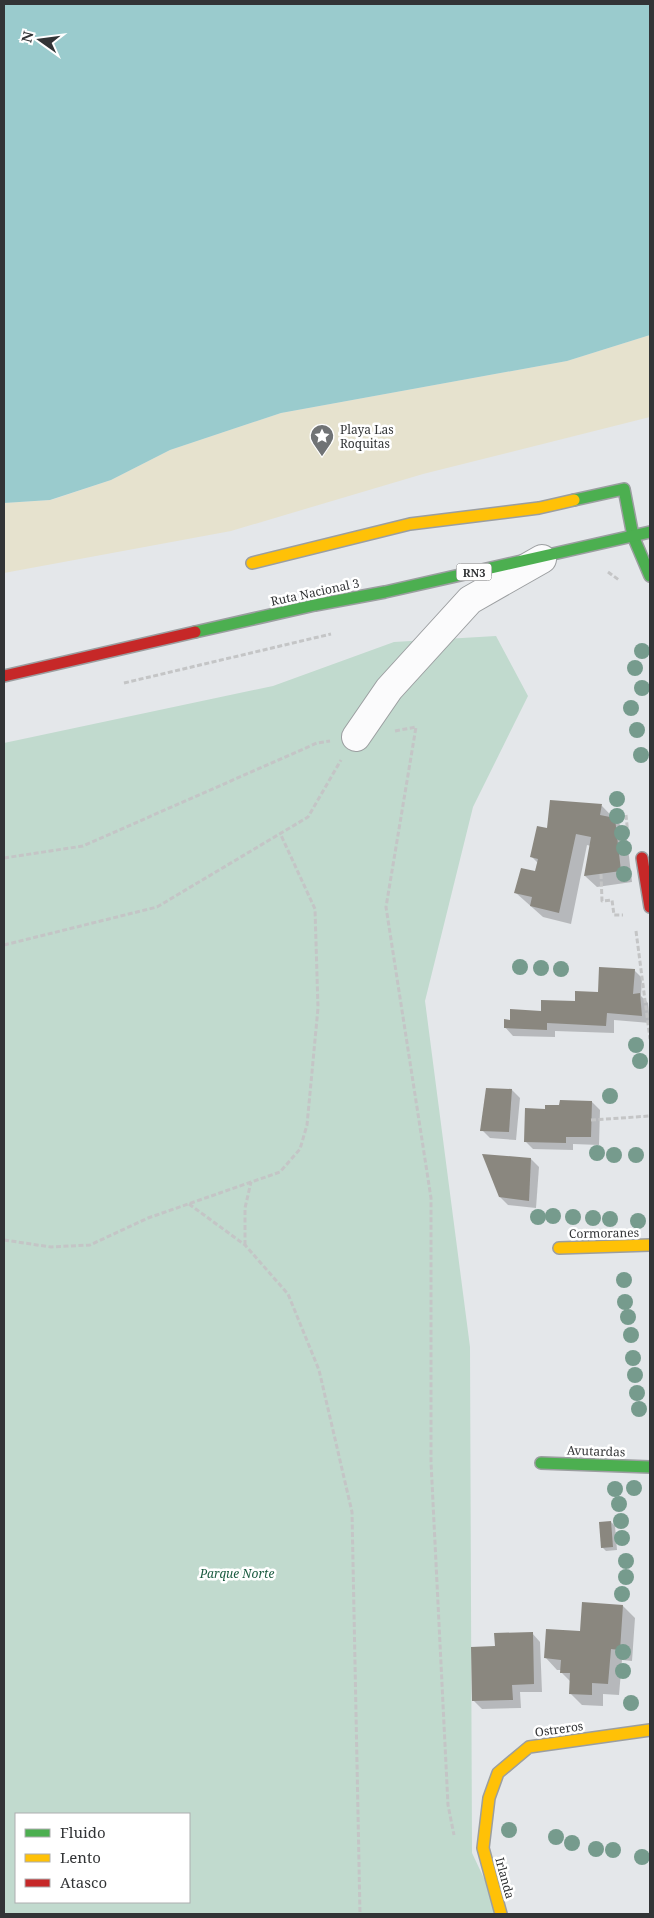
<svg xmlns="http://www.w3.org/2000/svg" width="654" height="1918" viewBox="0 0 654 1918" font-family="'Noto Serif',serif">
  <rect width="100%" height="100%" fill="#e4e7ea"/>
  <path fill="#c1dace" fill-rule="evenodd" d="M496,636L528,696L473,807L425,1001L470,1347L472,1853L501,1914H4V743L273,686L394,642ZM16,1814H189V1902H16Z"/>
  <path fill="#e6e2ce" d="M650,335V417L423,474L231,531L4,573V503L51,500L111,480L170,450L281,413L567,361Z"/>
  <path fill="#9acbcd" d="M4,4H650V335L567,361L281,413L170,450L111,480L50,500L4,503Z"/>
  <g fill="#0003">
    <path d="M602,806L626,831L632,882L597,887L585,876L591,846L587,845L571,924L543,917L516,893L536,873L538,863L532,857L548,829Z"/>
    <path d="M634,970L642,978L641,996L648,1003L650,1023L614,1020V1033L555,1031V1037L513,1036L505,1027L512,1021L576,1003L599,994Z"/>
    <path d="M512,1090L520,1098L516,1140L490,1138L482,1130Z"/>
    <path d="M592,1102L600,1110L599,1145L573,1144V1150L533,1149L525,1141L546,1110Z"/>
    <path d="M531,1159L539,1167L536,1208L508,1205L500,1197Z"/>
    <path d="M611,1522L615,1526L617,1550L606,1551L602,1547Z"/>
    <path d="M623,1606L635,1618L632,1661L622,1660L619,1695L603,1694V1706L582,1705L570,1693L571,1682L561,1672L562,1670H557L546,1658L581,1633Z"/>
    <path d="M532,1633L540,1642L542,1692H520L521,1708L482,1709L473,1700L496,1648Z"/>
  </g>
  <g fill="#8a877f">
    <path d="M550,800L602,804L600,815L615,818L621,871L584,876L591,837L576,834L559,913L530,906L532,897L514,893L521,868L535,871L538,859L530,857L537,826L547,828Z"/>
    <path d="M599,967L635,969L633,994L640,993L642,1016L607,1013L606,1026L547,1023V1030L504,1028V1019L510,1020V1009L541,1011V1000L575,1001V991L598,992Z"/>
    <path d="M486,1088L512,1089L509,1132L480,1131Z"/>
    <path d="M560,1100L592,1101L591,1137H566V1143L524,1142L525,1108L545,1109V1105H559Z"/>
    <path d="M482,1154L531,1158L529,1201L499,1197Z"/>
    <path d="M611,1521L613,1547L601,1548L599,1522Z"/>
    <path d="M582,1602L623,1605L620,1650L611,1649L608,1684L592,1683V1695L569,1694L570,1673H560L561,1660L544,1658L546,1629L580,1631Z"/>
    <path d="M533,1632L534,1684L512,1685L513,1700L472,1701L471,1647L495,1646L494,1633Z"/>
  </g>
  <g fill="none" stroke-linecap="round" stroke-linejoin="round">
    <g stroke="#9b9ea0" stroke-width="30">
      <path id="street" d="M356,737L389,689L470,600L542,559"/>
    </g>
    <g stroke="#9b9ea0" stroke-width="14">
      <g id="fast">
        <path d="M574,500L624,489L633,536L650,576"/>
        <path d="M195,632L315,605L385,592L650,532"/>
        <path d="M541,1463L650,1467"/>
      </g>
    </g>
    <g stroke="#9b9ea0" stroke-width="14">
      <g id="slow">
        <path d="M252,563L410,524L539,508L574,500"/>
        <path d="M559,1248L650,1245"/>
        <path d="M501,1914L483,1848L489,1798L498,1773L529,1747L650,1730"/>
      </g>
    </g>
    <g stroke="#9b9ea0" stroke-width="14">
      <g id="jam">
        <path d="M4,676L195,632"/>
        <path d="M642,858L650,907"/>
      </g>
    </g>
    <g stroke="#c4c5c6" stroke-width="3" stroke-dasharray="5 2.5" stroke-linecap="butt">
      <path d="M608,572L619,580"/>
      <path d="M124,683L331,634"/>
      <path d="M395,731L416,727L386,907L431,1198V1462L448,1805L454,1835"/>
      <path d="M626,815L628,835"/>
      <path d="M4,858L83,846L317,743L330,741"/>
      <path d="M601,874L602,901L612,900L614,915H623"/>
      <path d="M636,931L650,1039"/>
      <path d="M4,945L157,907L308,817L341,760"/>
      <path d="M591,1120L650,1116"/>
      <path d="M189,1204L245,1245L288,1294L319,1370L352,1512L360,1914"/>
      <path d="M4,1240L51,1247L90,1245L148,1218L280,1172L300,1149L307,1125L318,1008L315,909L280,833"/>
      <path d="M245,1245V1208L251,1182"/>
    </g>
    <use href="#street" stroke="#fbfbfc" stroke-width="28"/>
    <use href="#fast" stroke="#4caf50" stroke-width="11"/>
    <use href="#slow" stroke="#ffc107" stroke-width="11"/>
    <use href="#jam" stroke="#c62828" stroke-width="11"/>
  </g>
  <g fill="#769b8d">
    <circle cx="642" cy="651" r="8"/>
    <circle cx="635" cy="668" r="8"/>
    <circle cx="642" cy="688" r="8"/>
    <circle cx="631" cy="708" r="8"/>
    <circle cx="637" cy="730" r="8"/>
    <circle cx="641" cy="755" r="8"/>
    <circle cx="617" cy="799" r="8"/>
    <circle cx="617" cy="816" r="8"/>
    <circle cx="622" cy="833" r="8"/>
    <circle cx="624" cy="848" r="8"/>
    <circle cx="624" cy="874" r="8"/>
    <circle cx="520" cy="967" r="8"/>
    <circle cx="541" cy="968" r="8"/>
    <circle cx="561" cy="969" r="8"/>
    <circle cx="636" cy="1045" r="8"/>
    <circle cx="640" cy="1061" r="8"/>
    <circle cx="610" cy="1096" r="8"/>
    <circle cx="597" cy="1153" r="8"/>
    <circle cx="614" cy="1155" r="8"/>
    <circle cx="636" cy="1155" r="8"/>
    <circle cx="553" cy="1216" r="8"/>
    <circle cx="538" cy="1217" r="8"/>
    <circle cx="573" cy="1217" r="8"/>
    <circle cx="593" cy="1218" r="8"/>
    <circle cx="610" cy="1219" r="8"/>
    <circle cx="638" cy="1221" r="8"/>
    <circle cx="624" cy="1280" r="8"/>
    <circle cx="625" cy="1302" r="8"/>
    <circle cx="628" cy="1317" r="8"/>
    <circle cx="631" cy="1335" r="8"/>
    <circle cx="633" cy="1358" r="8"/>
    <circle cx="635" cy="1375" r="8"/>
    <circle cx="637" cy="1393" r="8"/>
    <circle cx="639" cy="1409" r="8"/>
    <circle cx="634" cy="1488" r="8"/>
    <circle cx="615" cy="1489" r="8"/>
    <circle cx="619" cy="1504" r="8"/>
    <circle cx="621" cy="1521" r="8"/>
    <circle cx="622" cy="1538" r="8"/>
    <circle cx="626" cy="1561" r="8"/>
    <circle cx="626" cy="1577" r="8"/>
    <circle cx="622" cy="1594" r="8"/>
    <circle cx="623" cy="1652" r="8"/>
    <circle cx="623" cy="1671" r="8"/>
    <circle cx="631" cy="1703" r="8"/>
    <circle cx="509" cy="1830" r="8"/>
    <circle cx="556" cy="1837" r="8"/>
    <circle cx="572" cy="1843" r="8"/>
    <circle cx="596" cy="1849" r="8"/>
    <circle cx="613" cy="1850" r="8"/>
    <circle cx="642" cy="1857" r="8"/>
  </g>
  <defs>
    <g id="sight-pin" transform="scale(1.25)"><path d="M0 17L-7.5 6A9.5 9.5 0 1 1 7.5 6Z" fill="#707375" stroke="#fff"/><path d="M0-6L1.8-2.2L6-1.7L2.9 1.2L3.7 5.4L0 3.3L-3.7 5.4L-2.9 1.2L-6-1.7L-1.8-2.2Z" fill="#fff"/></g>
  </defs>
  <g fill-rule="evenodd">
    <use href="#sight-pin" x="322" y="436"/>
  </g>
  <g text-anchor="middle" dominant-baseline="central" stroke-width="5" stroke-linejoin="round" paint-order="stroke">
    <rect fill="#fff" stroke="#707172" stroke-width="1" x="456.5" y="563.5" width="35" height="17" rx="4"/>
    <g font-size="11" font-weight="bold" fill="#323436">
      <text x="474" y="572">RN3</text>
    </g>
    <g font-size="12" fill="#323436" stroke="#fff" text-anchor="start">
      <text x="340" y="429">Playa Las<tspan x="340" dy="14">Roquitas</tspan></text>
    </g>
    <g font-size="12" fill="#323436" stroke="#fff">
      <text transform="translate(315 592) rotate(-12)">Ruta Nacional 3</text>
      <text transform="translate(604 1233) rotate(-1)">Cormoranes</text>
      <text transform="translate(596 1451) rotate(2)">Avutardas</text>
      <text transform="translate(559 1729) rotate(-8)">Ostreros</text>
      <text transform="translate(505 1878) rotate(75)">Irlanda</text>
    </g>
    <g font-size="12" font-style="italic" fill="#1c5c41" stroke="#fff">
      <text x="237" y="1573">Parque Norte</text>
    </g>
  </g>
  <rect width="654" height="1918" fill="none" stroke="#323436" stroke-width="10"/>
  <rect x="15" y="1813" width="175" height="90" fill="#ffffff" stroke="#adaeaf"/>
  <rect x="25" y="1829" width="25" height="8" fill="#4caf50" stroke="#adaeaf"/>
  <text x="60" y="1838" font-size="15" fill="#323436">Fluido</text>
  <rect x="25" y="1854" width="25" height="8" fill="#ffc107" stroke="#adaeaf"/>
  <text x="60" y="1863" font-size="15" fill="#323436">Lento</text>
  <rect x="25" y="1879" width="25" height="8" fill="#c62828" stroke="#adaeaf"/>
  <text x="60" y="1888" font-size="15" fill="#323436">Atasco</text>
  <g transform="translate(40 40) rotate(284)" stroke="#ffffff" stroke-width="4" paint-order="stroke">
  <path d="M0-4L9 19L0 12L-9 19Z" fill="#323436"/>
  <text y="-8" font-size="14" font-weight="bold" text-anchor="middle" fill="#323436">N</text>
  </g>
</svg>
